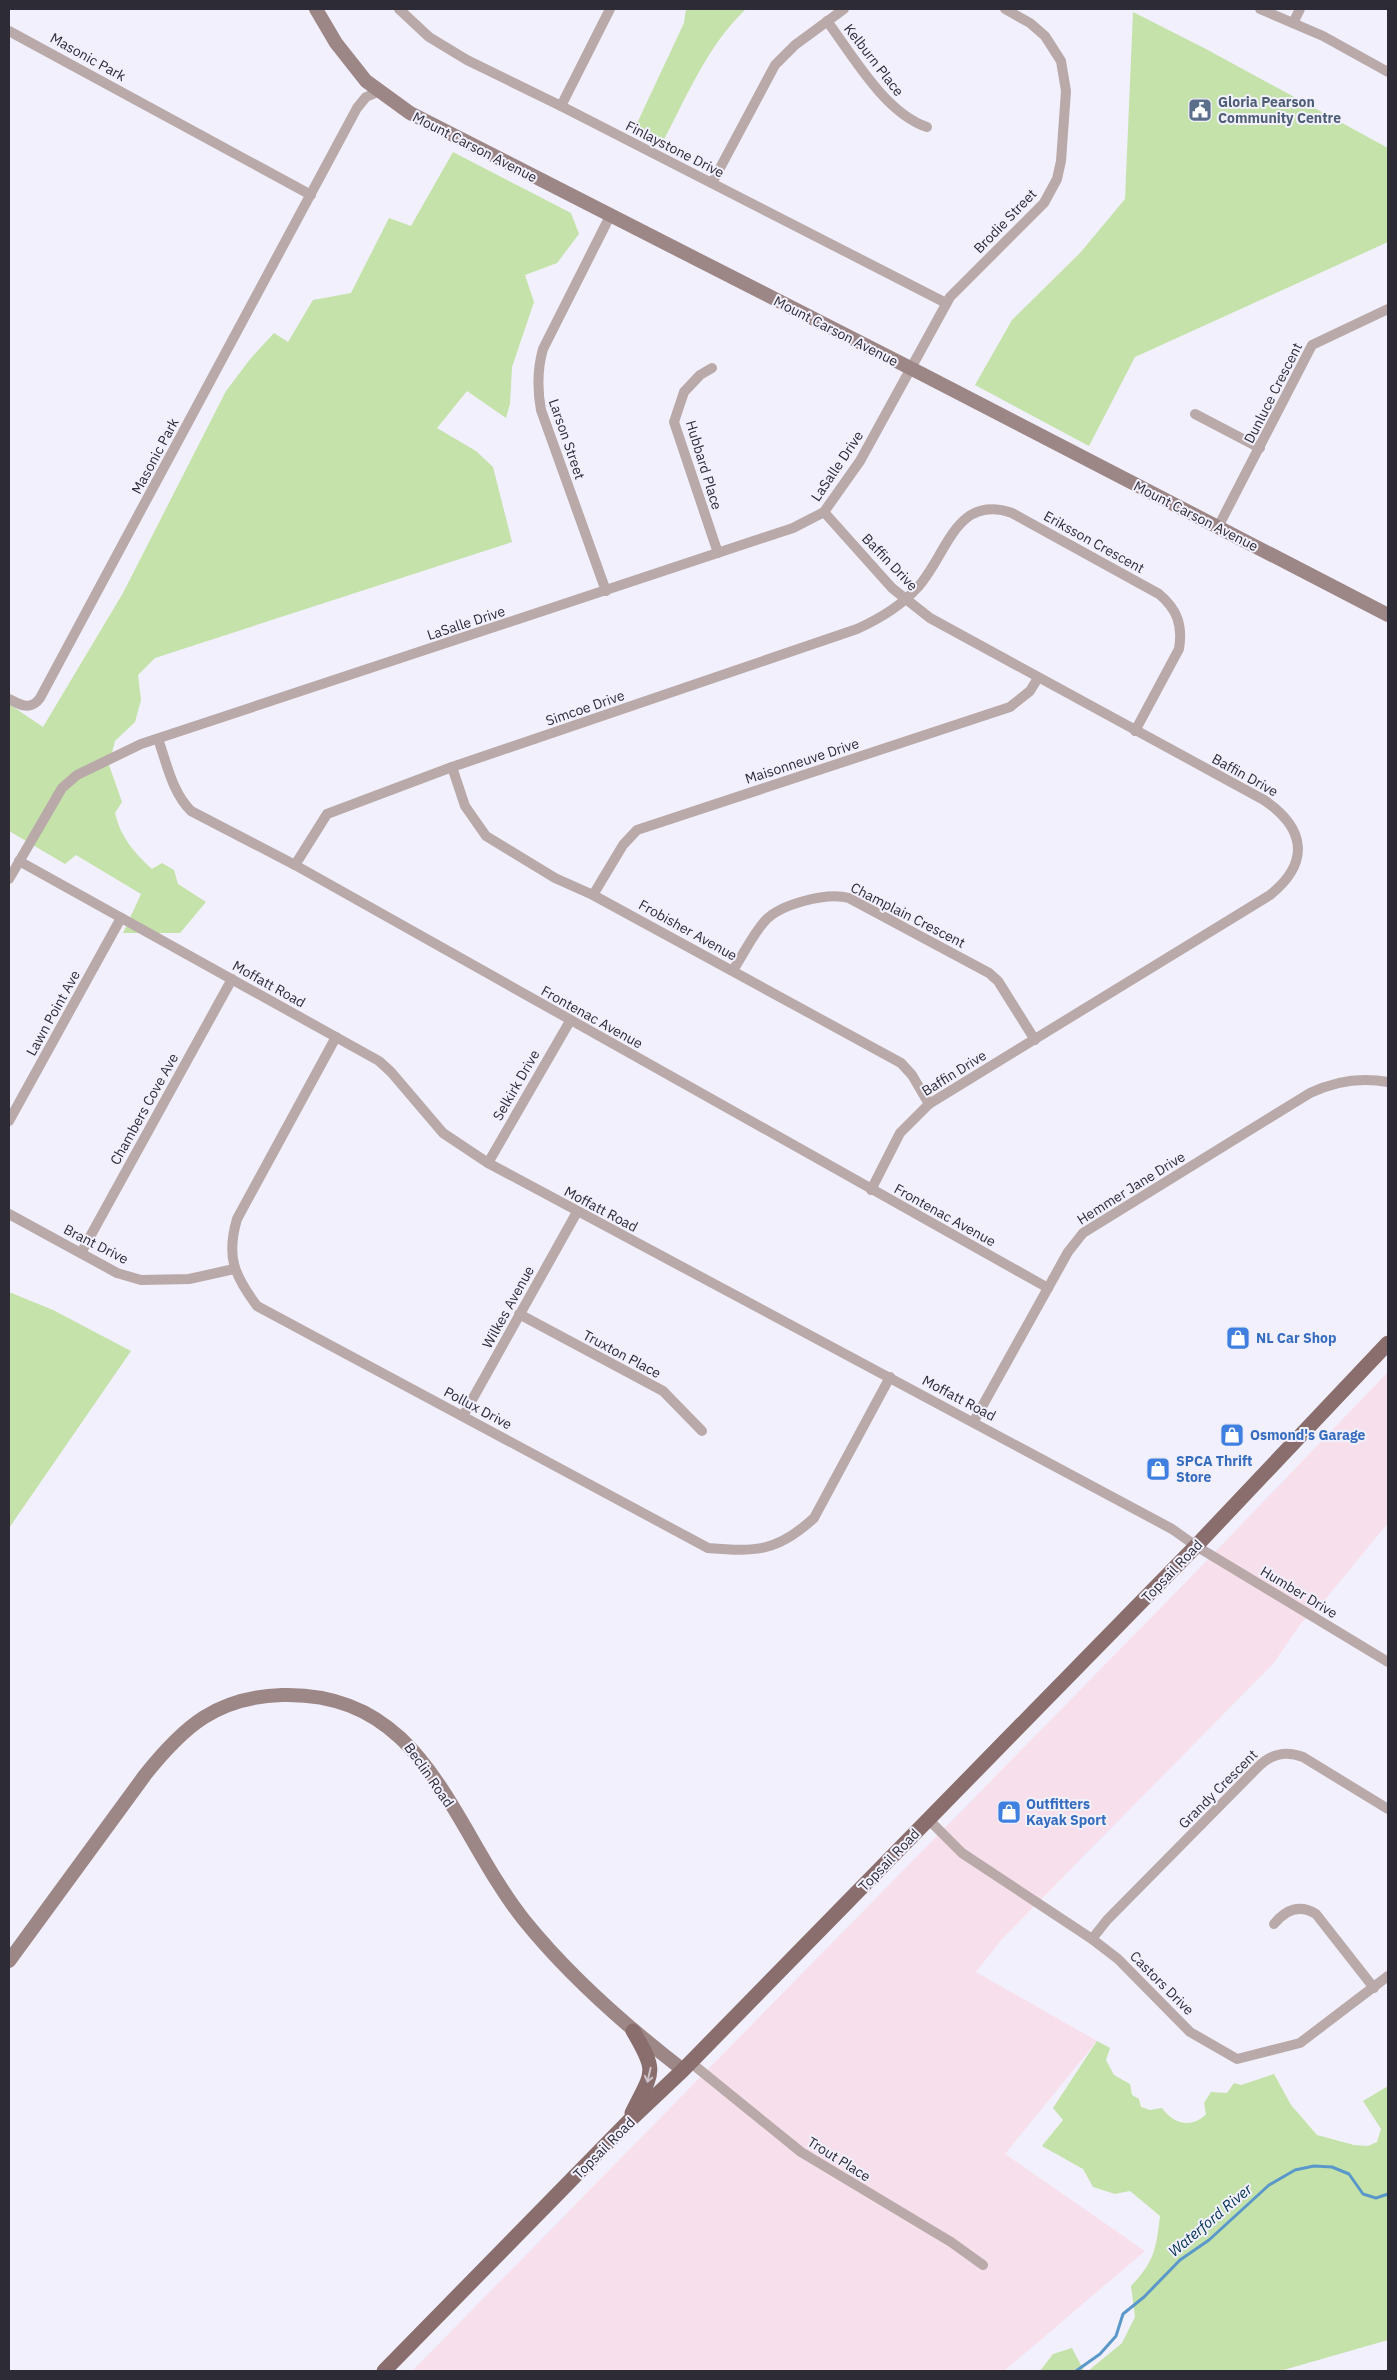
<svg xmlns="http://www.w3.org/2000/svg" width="1397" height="2380" viewBox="0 0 1397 2380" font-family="'IBM Plex Sans',sans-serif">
  <rect width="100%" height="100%" fill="#f1f0fc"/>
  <path fill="#f7e0ec" d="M1388,1372V1523L1319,1607L1302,1622L1273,1664L1002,1939L976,1972L1097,2041L1005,2154L1145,2251L1004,2371H412L1186,1582Z"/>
  <g fill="#c4e2aa">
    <path d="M686,9H746C707,45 685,101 660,147L632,134L684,23Z"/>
    <path d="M1133,12L1206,49L1388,148V242L1135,357L1089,446L975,385L1012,320L1080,253L1125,199Z"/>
    <path d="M453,152L571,213L579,234L557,263L525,275L534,302L512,367L510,404L506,418L467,391L437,428L476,451L493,467L512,542L155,658L138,675L141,700L135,722L115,741L109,765L122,802L115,813C120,836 134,853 152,869L162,863L174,870L178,884L206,902L180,933H123L141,894L76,855L65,864L9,831V704L43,727L123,593L226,391L251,358L274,333L288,342L313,300L351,293L389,218L411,226Z"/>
    <path d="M9,1292L53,1310L131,1351L9,1528Z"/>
    <path d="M1097,2041L1110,2048L1106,2060L1114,2075L1130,2084L1132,2095L1139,2099L1141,2107L1150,2110L1162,2108C1173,2124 1192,2129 1206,2114L1204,2103L1211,2092L1227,2093L1234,2083L1241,2085L1274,2074L1291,2105L1317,2135L1354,2145L1368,2146L1377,2142L1381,2129L1363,2101L1388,2086V2340L1280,2371H1088L1122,2343L1135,2317L1131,2286C1155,2261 1156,2249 1160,2216L1130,2191L1115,2194L1093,2187L1083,2169L1042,2146L1063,2120L1053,2108Z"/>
    <path d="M1072,2348L1084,2371H1040L1053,2354Z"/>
  </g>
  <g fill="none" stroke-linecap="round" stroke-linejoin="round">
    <path stroke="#5b98ca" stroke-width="3" d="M1076,2371L1100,2354L1116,2336L1123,2314L1144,2297L1180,2260L1209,2240L1269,2185L1295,2170L1314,2166L1332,2167L1349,2174L1363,2194L1376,2198L1388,2194"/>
    <g stroke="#b9a9a9" stroke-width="10">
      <path d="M399,9L429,37L467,60L561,106L946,303"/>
      <path d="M1260,9L1323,36L1388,72"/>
      <path d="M827,21C853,56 885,113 927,127"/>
      <path d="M1293,23L1300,9"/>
      <path d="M9,31L311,195"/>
      <path d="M561,106L610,9"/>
      <path d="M712,183L775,65L795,45L844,9"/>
      <path d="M712,368L700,375L684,392L674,422L718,553"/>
      <path d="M1195,414L1260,448"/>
      <path d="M824,512L892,588L930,618L1264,800C1305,828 1311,862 1270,895L929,1104L900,1133L871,1190"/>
      <path d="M1218,527L1312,345L1388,309"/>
      <path d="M606,591L541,410C537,388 537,370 543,349L610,216"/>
      <path d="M9,699C20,705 31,711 40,698L357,108L366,97L378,92"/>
      <path d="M158,739C167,764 172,792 191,811L295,865L1048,1288"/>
      <path d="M452,767L465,806L486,836L555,878L593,895L901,1063L912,1075L929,1104"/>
      <path d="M19,861L379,1061L391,1072L443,1133L488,1163L1172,1529L1196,1546L1388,1662"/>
      <path d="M295,865L327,814L452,767L857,629C879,619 901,606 917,588C947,556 955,493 1012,513L1159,594C1177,609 1183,625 1179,649L1135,731"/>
      <path d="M9,879L62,788L77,775L141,744L793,528L824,512L860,461L950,297L1044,203L1057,179L1061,161L1066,91L1061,61L1045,36L1030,23L1005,9"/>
      <path d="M593,895L623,845L637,830L1010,707L1030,691L1038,678"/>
      <path d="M733,970C743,955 752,936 764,922C779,904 827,892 849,898L989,973L998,981L1035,1040"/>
      <path d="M336,1037L237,1219C226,1257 234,1275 257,1306L708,1548C756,1552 777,1552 814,1518L890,1377"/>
      <path d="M9,1121L121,918"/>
      <path d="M488,1163L570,1021"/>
      <path d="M9,1214L117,1273L141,1280L189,1279L234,1269"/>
      <path d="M81,1253L232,979"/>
      <path d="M519,1314L663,1391L702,1431"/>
      <path d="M463,1416L577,1212"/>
      <path d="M974,1421L1068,1252L1083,1233L1310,1093C1335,1081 1361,1077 1388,1082"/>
      <path d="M928,1819L962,1853L1092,1939L1118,1959L1190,2032L1237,2059L1300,2043L1388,1976"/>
      <path d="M1274,1924C1286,1909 1300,1904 1316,1914L1374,1988"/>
      <path d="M1092,1939L1107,1920L1260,1765C1273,1753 1287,1751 1303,1757L1388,1809"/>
      <path d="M690,2062L801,2152L951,2242L983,2265"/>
    </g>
    <g stroke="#9d8686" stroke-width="14">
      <path d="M316,9L336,43L366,81L410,113L922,374L1388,615"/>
      <path d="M9,1961L145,1775C184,1726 217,1697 282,1695C426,1691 451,1828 524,1920C570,1977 626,2026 683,2070"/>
    </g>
    <g stroke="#896e6d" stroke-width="15">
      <path d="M632,2113C653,2071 658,2073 633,2031"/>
      <path d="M384,2371L628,2122L683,2070L1196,1546L1388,1343"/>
    </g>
  </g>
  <defs><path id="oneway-shaft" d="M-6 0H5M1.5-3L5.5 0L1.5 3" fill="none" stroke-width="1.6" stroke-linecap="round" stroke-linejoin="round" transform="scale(1.25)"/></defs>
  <use stroke="#cdc2ca" href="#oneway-shaft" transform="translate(649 2075) rotate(103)"/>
  <defs>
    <g id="civic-square" transform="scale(1.25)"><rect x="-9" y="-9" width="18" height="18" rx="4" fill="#5c6f8a" stroke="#f1f0fc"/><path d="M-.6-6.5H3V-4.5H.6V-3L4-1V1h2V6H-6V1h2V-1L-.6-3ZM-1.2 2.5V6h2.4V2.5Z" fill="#fff"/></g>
    <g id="shop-square" transform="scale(1.25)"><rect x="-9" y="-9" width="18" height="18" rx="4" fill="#3f7fe0" stroke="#f1f0fc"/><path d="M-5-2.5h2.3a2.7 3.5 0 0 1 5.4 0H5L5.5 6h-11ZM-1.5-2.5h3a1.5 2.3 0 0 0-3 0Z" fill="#fff"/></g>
  </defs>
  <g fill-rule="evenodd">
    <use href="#civic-square" x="1200" y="110"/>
    <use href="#shop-square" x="1238" y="1338"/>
    <use href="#shop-square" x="1232" y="1435"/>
    <use href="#shop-square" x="1158" y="1469"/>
    <use href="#shop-square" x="1009" y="1812"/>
  </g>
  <g text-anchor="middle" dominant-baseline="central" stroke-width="4" stroke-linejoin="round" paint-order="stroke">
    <g font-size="14" fill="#2d2b36" stroke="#f1f0fc">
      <text transform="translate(88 57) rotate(29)">Masonic Park</text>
      <text transform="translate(874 60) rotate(52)">Kelburn Place</text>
      <text transform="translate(475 147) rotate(27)">Mount Carson Avenue</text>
      <text transform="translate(675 149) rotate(27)">Finlaystone Drive</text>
      <text transform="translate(1005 221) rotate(-46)">Brodie Street</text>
      <text transform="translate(836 331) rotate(27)">Mount Carson Avenue</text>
      <text transform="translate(1273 393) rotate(-63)">Dunluce Crescent</text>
      <text transform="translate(567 439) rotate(71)">Larson Street</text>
      <text transform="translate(155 456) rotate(-62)">Masonic Park</text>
      <text transform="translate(704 465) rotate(73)">Hubbard Place</text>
      <text transform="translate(837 466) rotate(-56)">LaSalle Drive</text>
      <text transform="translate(1196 516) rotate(27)">Mount Carson Avenue</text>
      <text transform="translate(1094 542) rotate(29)">Eriksson Crescent</text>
      <text transform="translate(890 562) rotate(46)">Baffin Drive</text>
      <text transform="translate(466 623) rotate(-18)">LaSalle Drive</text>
      <text transform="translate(585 708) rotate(-19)">Simcoe Drive</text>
      <text transform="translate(802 761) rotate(-18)">Maisonneuve Drive</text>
      <text transform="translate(1245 775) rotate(29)">Baffin Drive</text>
      <text transform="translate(908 915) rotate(27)">Champlain Crescent</text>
      <text transform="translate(688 930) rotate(29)">Frobisher Avenue</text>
      <text transform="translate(269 984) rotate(29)">Moffatt Road</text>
      <text transform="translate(53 1013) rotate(-61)">Lawn Point Ave</text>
      <text transform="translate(592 1017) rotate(29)">Frontenac Avenue</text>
      <text transform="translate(954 1073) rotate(-32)">Baffin Drive</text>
      <text transform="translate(516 1085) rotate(-60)">Selkirk Drive</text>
      <text transform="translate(144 1109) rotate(-61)">Chambers Cove Ave</text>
      <text transform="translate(1131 1188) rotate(-32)">Hemmer Jane Drive</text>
      <text transform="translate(601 1209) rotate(28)">Moffatt Road</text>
      <text transform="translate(945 1215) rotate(29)">Frontenac Avenue</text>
      <text transform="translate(96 1244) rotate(27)">Brant Drive</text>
      <text transform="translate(508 1307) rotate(-61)">Wilkes Avenue</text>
      <text transform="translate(622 1354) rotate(28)">Truxton Place</text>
      <text transform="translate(959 1398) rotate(28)">Moffatt Road</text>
      <text transform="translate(478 1408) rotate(28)">Pollux Drive</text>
      <text transform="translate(1172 1571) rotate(-46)">Topsail Road</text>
      <text transform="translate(1299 1592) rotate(31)">Humber Drive</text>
      <text transform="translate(429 1775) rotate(55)">Beclin Road</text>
      <text transform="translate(1218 1789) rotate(-45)">Grandy Crescent</text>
      <text transform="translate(889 1860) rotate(-46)">Topsail Road</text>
      <text transform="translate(1162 1983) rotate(45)">Castors Drive</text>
      <text transform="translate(604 2148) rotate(-45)">Topsail Road</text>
      <text transform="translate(839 2159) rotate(32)">Trout Place</text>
    </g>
    <g font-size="14" font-weight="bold" fill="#4e5e75" stroke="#f1f0fc" text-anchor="start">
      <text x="1218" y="102">Gloria Pearson<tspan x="1218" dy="16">Community Centre</tspan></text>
    </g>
    <g font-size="14" font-weight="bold" fill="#366cbe" stroke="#f1f0fc" text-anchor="start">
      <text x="1256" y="1338">NL Car Shop</text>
      <text x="1250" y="1435">Osmond's Garage</text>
      <text x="1176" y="1461">SPCA Thrift<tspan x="1176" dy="16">Store</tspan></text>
      <text x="1026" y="1804">Outfitters<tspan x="1026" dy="16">Kayak Sport</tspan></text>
    </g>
    <g font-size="15" font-style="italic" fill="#003152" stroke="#f1f0fc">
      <text transform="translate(1210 2220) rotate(-40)">Waterford River</text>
    </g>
  </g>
  <rect width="1397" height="2380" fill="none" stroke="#2d2b36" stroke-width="20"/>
</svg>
